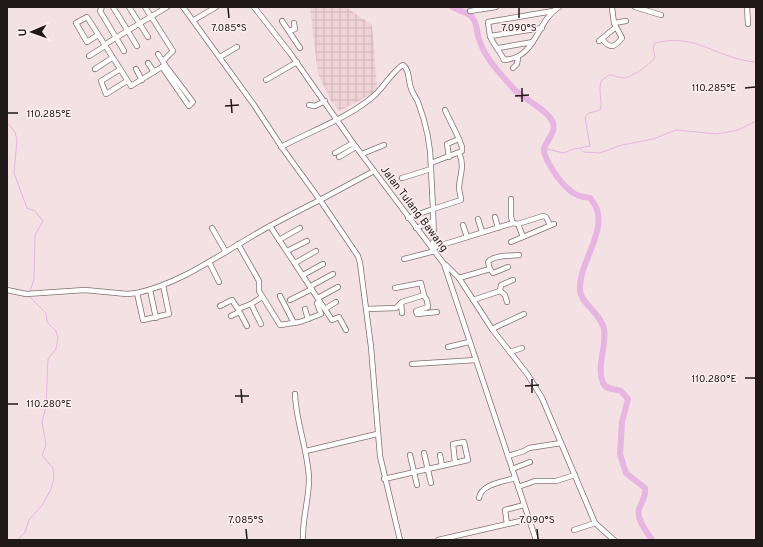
<svg xmlns="http://www.w3.org/2000/svg" width="763" height="547" viewBox="0 0 763 547" font-family="Overpass,sans-serif">
  <defs>
    <pattern id="industrial-grid" width="8" height="8" patternUnits="userSpaceOnUse"><rect width="8" height="8" fill="#efd2d5"/><path d="M0 4h8M4 0v8" fill="none" stroke="#ccb4b6"/></pattern>
  </defs>
  <rect width="100%" height="100%" fill="#f4e1e3"/>
  <path fill="url(#industrial-grid)" d="M310,7H346L372,25L377,87L374,93L339,111L330,99L318,74Z"/>
  <g fill="none" stroke-linecap="round" stroke-linejoin="round">
    <g stroke="#e6b5e1" stroke-width="1">
      <path d="M7,122L15,132L17,140L14,173L27,208L35,211L43,221L35,235L34,279L30,291"/>
      <path d="M544,148L563,153L574,149L590,146L585,117L589,113L600,110C603,103 598,92 601,81L609,75C614,75 619,78 625,78C632,77 652,63 655,57L653,48L655,43C696,32 719,60 756,62"/>
      <path d="M580,149L584,152L600,153L622,145L653,139L676,130L717,134L738,130L756,121"/>
      <path d="M18,540L25,532L29,520L43,504L51,489L54,478L53,468L42,455L46,445L42,422L46,407L48,359L56,349L58,338L56,331L47,322L46,313L29,296"/>
    </g>
    <path stroke="#e6b5e1" stroke-width="6" d="M452,7C457,10 467,12 471,16C478,23 476,31 479,39C484,57 500,73 512,87C521,98 549,110 553,123C556,133 547,139 544,148C543,160 562,185 572,192C578,197 584,197 590,198C615,225 577,262 580,291C581,303 601,314 604,329C607,347 596,366 603,383C606,390 615,389 621,391L628,399L622,422L620,454L626,473L645,488C646,497 642,501 639,509C636,519 647,532 652,540"/>
    <g stroke="#817072" stroke-width="6">
      <g id="minor">
        <path d="M102,7L100,11L124,51"/>
        <path d="M113,7L137,46"/>
        <path d="M129,7L148,37"/>
        <path d="M145,7L173,51L163,61"/>
        <path d="M254,7L290,53L353,143L444,264L536,540"/>
        <path d="M635,7L661,15"/>
        <path d="M747,7L748,24"/>
        <path d="M470,11L496,7"/>
        <path d="M194,20L216,7"/>
        <path d="M282,21L300,48"/>
        <path d="M614,23L626,21"/>
        <path d="M542,28L490,36L488,22L553,11"/>
        <path d="M289,31L295,29L294,23"/>
        <path d="M98,35L87,42L76,23L87,17L131,86L165,65L158,54"/>
        <path d="M490,36C494,46 500,51 504,60C537,58 536,21 559,7"/>
        <path d="M602,39C610,49 614,48 622,38L614,23L612,8"/>
        <path d="M599,41L616,27"/>
        <path d="M104,45L167,7"/>
        <path d="M498,48L533,42"/>
        <path d="M89,56L105,46"/>
        <path d="M220,57L237,47"/>
        <path d="M148,63L154,72"/>
        <path d="M162,67L189,106L193,102L165,65"/>
        <path d="M513,68L517,64L518,58"/>
        <path d="M95,69L112,58"/>
        <path d="M136,69L142,80"/>
        <path d="M119,70L101,81L106,94L127,81"/>
        <path d="M266,80L297,62"/>
        <path d="M309,105L315,106L325,101"/>
        <path d="M445,110L459,139L447,144L449,157"/>
        <path d="M281,147C311,131 351,117 376,94C382,88 396,68 403,65C410,70 408,81 411,88C412,93 416,97 418,102C426,123 431,147 431,169"/>
        <path d="M335,153L353,143"/>
        <path d="M362,154L384,145"/>
        <path d="M339,157L356,147"/>
        <path d="M431,163L462,151V147L459,139"/>
        <path d="M374,171L320,200L358,256L360,263L371,347L380,456L400,540"/>
        <path d="M402,178L431,169L433,209L408,218"/>
        <path d="M511,199V217L513,223"/>
        <path d="M495,217L498,228"/>
        <path d="M478,219L482,232"/>
        <path d="M518,224L543,216L546,217L550,225"/>
        <path d="M463,225L467,237"/>
        <path d="M270,226L332,320L339,317L346,330"/>
        <path d="M212,228L226,252"/>
        <path d="M416,228L433,221"/>
        <path d="M279,240L300,228"/>
        <path d="M511,242L554,224"/>
        <path d="M238,244L259,281V291L280,325L300,322L321,314L317,303"/>
        <path d="M431,246L434,241L433,209L461,200C461,196 459,192 459,187C460,174 465,166 459,153"/>
        <path d="M432,248L513,223L518,224L523,237"/>
        <path d="M287,251L307,241"/>
        <path d="M404,259L435,251"/>
        <path d="M209,262L219,282"/>
        <path d="M295,263L316,251"/>
        <path d="M446,265L459,278L492,329L528,375L542,398L595,523L614,540"/>
        <path d="M490,269L493,273L508,267"/>
        <path d="M303,275L323,264"/>
        <path d="M459,278L490,269L488,262C493,255 510,256 519,255"/>
        <path d="M163,285L169,314L143,320L137,293C178,284 213,259 249,238C272,224 296,212 320,200L283,149L254,105L183,7"/>
        <path d="M311,286L333,274"/>
        <path d="M7,290L26,294L85,290L127,294L137,293"/>
        <path d="M150,290L156,318"/>
        <path d="M500,291L501,285L513,280"/>
        <path d="M280,296L294,323"/>
        <path d="M424,296L427,300L428,307L416,311L417,314L437,312"/>
        <path d="M318,298L338,287"/>
        <path d="M290,300L312,289"/>
        <path d="M473,300L500,291L505,295L507,302"/>
        <path d="M401,303L402,313"/>
        <path d="M220,306L232,300L238,309"/>
        <path d="M305,309L308,319"/>
        <path d="M325,309L336,302"/>
        <path d="M367,309L396,308L402,302L424,295L421,283L395,288"/>
        <path d="M231,316L239,312"/>
        <path d="M261,324L251,304L262,297"/>
        <path d="M247,326L238,309L251,304"/>
        <path d="M492,329L524,314"/>
        <path d="M448,347L469,342"/>
        <path d="M510,352L522,348"/>
        <path d="M412,364L476,360"/>
        <path d="M295,394C296,423 308,450 309,479C309,500 302,519 303,540"/>
        <path d="M306,451L377,434"/>
        <path d="M424,453L431,483"/>
        <path d="M410,455L417,485"/>
        <path d="M440,455L442,466"/>
        <path d="M508,456L524,451L529,448L561,443"/>
        <path d="M512,469L530,462"/>
        <path d="M384,479L468,460L464,442L453,444L455,462"/>
        <path d="M518,487L535,481H556L575,475"/>
        <path d="M479,498C481,484 503,482 515,478"/>
        <path d="M507,524L505,510L524,505"/>
        <path d="M574,530L595,523"/>
        <path d="M438,540L529,519"/>
      </g>
    </g>
    <use href="#minor" stroke="#fff" stroke-width="4.5"/>
  </g>
  <path fill="none" stroke="#1f1919" stroke-width="1.5" d="M228,8L229,18M519,8V18M522,88V102M745,88L755,87M515,96L529,95M231,99L232,113M225,106L239,105M8,113H18M745,378H755M532,379V393M525,386L539,385M241,389L242,403M235,396H249M8,404H18M246,529L247,539M537,529L538,539"/>
  <g text-anchor="middle" dominant-baseline="central" stroke-width="3" stroke-linejoin="round" paint-order="stroke">
    <g font-size="11" fill="#1f1919" stroke="#ffeff1">
      <text transform="translate(414 209) rotate(53)">Jalan Tulang Bawang</text>
    </g>
  </g>
  <g font-size="10" text-anchor="middle" fill="#1f1919" stroke="#ffeff1" stroke-width="3" stroke-linejoin="round" paint-order="stroke">
    <text x="229" y="31">7.085°S</text>
    <text x="519" y="31">7.090°S</text>
    <text x="714" y="91">110.285°E</text>
    <text x="49" y="117">110.285°E</text>
    <text x="714" y="382">110.280°E</text>
    <text x="49" y="407">110.280°E</text>
    <text x="246" y="523">7.085°S</text>
    <text x="537" y="523">7.090°S</text>
  </g>
  <rect width="763" height="547" fill="none" stroke="#1f1919" stroke-width="16"/>
  <g transform="translate(32 32) rotate(268)" stroke="#ffeff1" stroke-width="3" paint-order="stroke">
  <path d="M0-3L7 15L0 10L-7 15Z" fill="#1f1919"/>
  <text y="-6" font-size="11" font-weight="bold" text-anchor="middle" fill="#1f1919">U</text>
  </g>
</svg>
